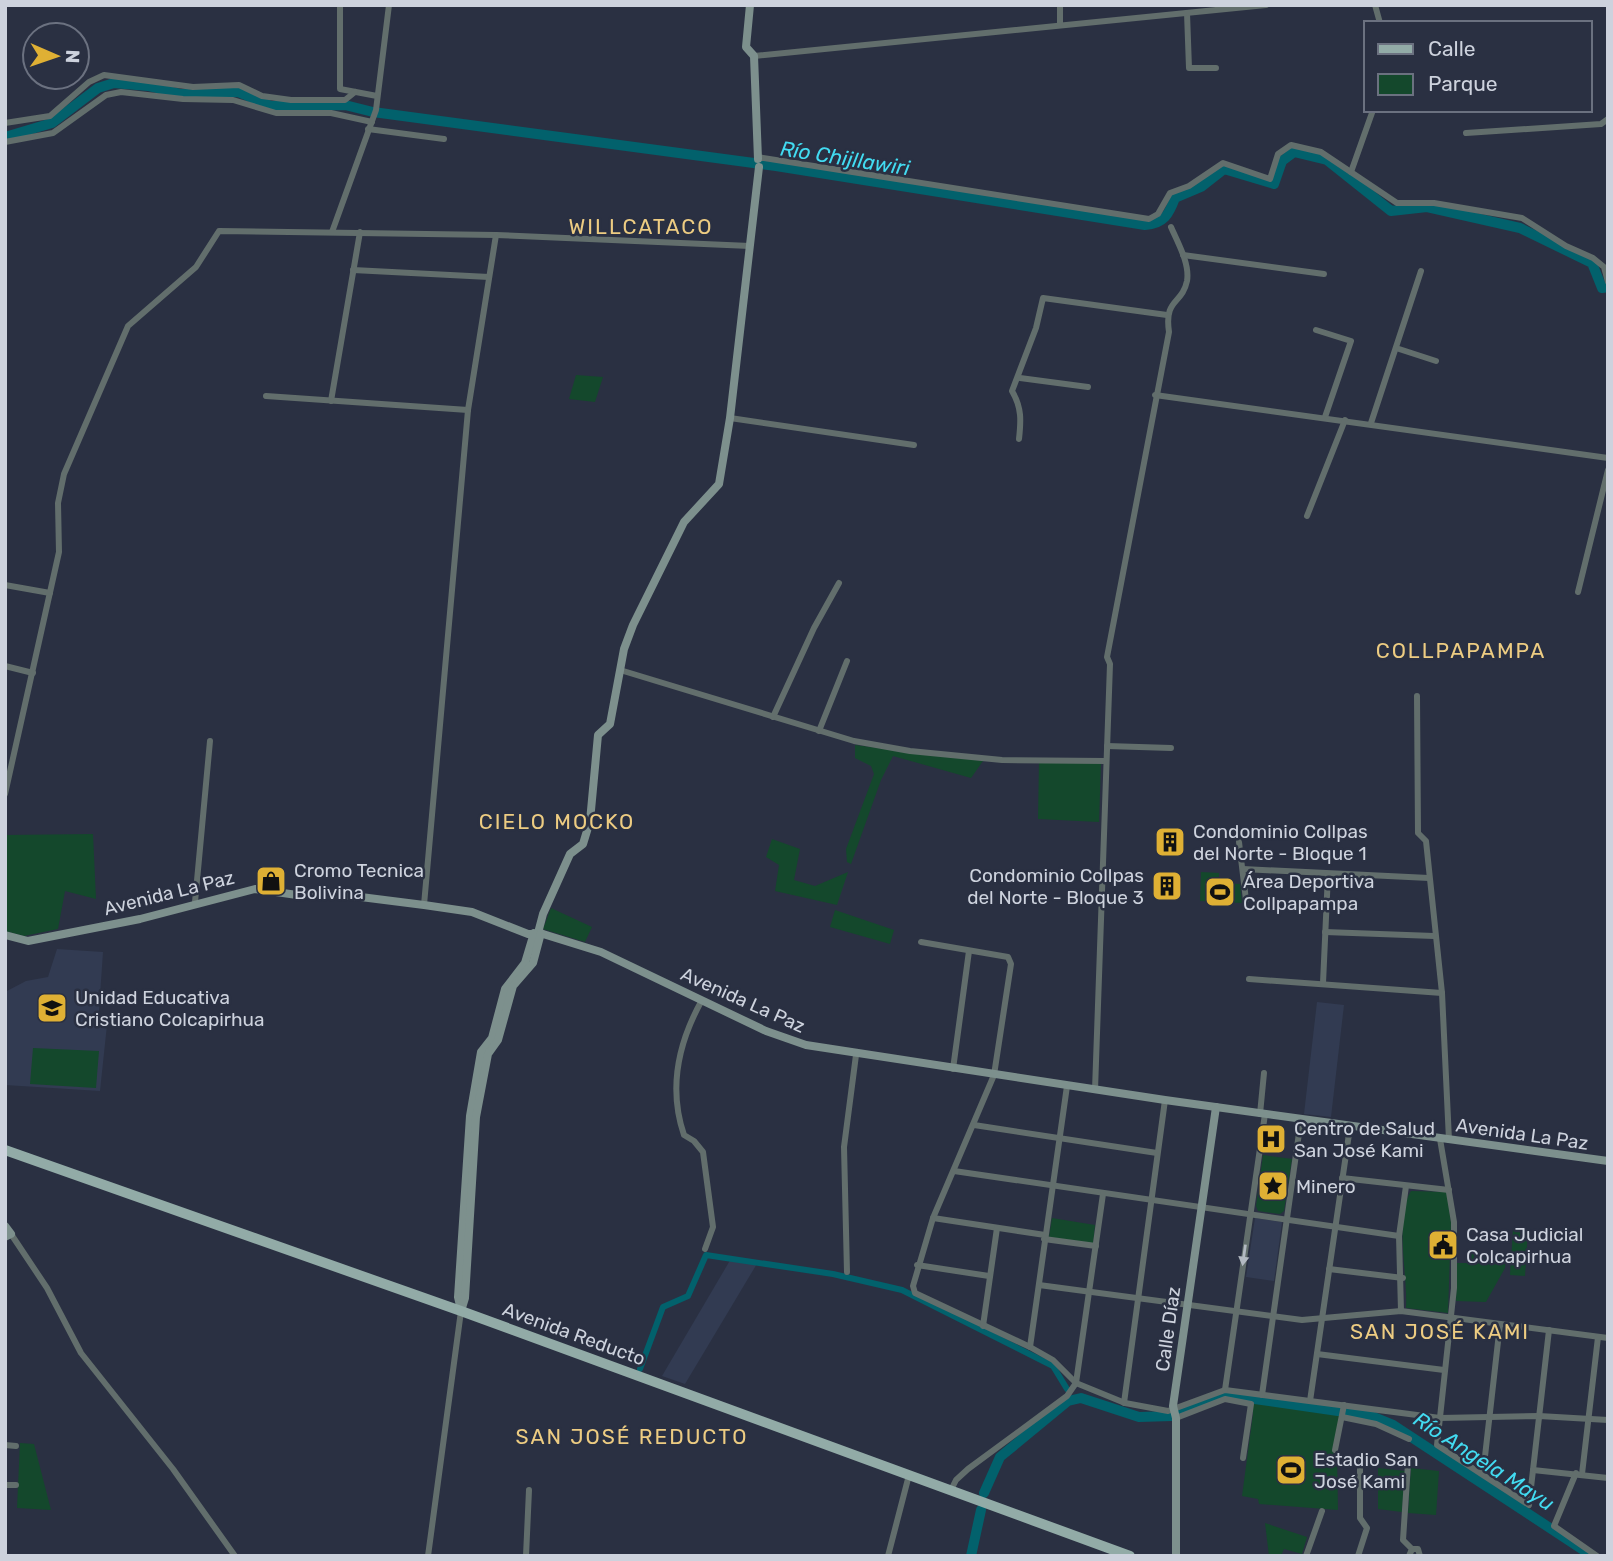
<svg xmlns="http://www.w3.org/2000/svg" width="1613" height="1561" viewBox="0 0 1613 1561" font-family="Rubik,sans-serif">
  <rect width="100%" height="100%" fill="#2a3042"/>
  <g fill="#323b52">
    <path d="M57,949L103,952L98,1025H107L100,1091L5,1085V992L26,981L48,977Z"/>
    <path d="M1317,1002L1344,1005L1331,1117L1304,1114Z"/>
    <path d="M1255,1218L1282,1222L1274,1281L1246,1277Z"/>
    <path d="M732,1257L758,1262L685,1384L662,1376Z"/>
  </g>
  <g fill="#14482c">
    <path d="M576,375L603,377L595,402L569,399Z"/>
    <path d="M855,745L983,761L971,778L893,756L881,780L851,864L847,862L846,849L874,774L871,766L855,758Z"/>
    <path d="M1039,763H1101L1099,822L1038,819Z"/>
    <path d="M93,834L96,899L65,891L58,929L24,936L5,931V835Z"/>
    <path d="M772,839L800,849L794,880L815,886L848,872L837,905L775,891L779,865L766,857Z"/>
    <path d="M1201,872L1219,873V883L1240,884L1242,903L1200,901Z"/>
    <path d="M551,908L592,927L585,942L543,929Z"/>
    <path d="M835,910L894,930L890,944L830,927Z"/>
    <path d="M33,1048L99,1051L96,1088L30,1084Z"/>
    <path d="M1263,1155L1292,1159L1284,1211L1280,1214L1258,1211L1256,1206Z"/>
    <path d="M1411,1191L1447,1192L1451,1223L1448,1313L1406,1308C1408,1275 1394,1217 1411,1191Z"/>
    <path d="M1052,1218L1095,1225L1093,1244L1049,1237Z"/>
    <path d="M1513,1230L1528,1231L1525,1276L1510,1275Z"/>
    <path d="M1468,1252L1506,1259L1505,1268L1486,1302L1456,1301L1457,1263H1467Z"/>
    <path d="M1248,1395L1341,1408L1333,1454L1337,1455L1338,1510L1259,1504L1258,1499L1242,1496L1253,1414Z"/>
    <path d="M20,1443L34,1444L51,1510L17,1508Z"/>
    <path d="M1378,1468L1405,1471L1402,1512L1378,1509Z"/>
    <path d="M1411,1468L1439,1471L1436,1515L1408,1513Z"/>
    <path d="M1265,1523L1307,1537L1302,1554L1284,1549L1281,1556H1269Z"/>
  </g>
  <g fill="none" stroke-linecap="round" stroke-linejoin="round">
    <path stroke="#02616c" stroke-width="6" d="M640,1369L663,1307L688,1296L706,1255L833,1274L902,1290L1045,1362L1053,1366L1067,1389"/>
    <g stroke="#02616c" stroke-width="10">
      <path d="M5,137L52,123L98,88L114,83L148,86L181,94L238,92L271,106L345,105L373,112L776,166L1145,225C1164,224 1169,214 1175,198L1201,187L1224,169L1274,184L1282,161L1294,152L1327,160L1391,211L1427,207L1520,228L1592,263L1602,288L1608,287"/>
      <path d="M1180,1413L1226,1395L1338,1411"/>
      <path d="M1349,1413L1371,1416L1393,1425L1591,1555"/>
      <path d="M984,1493L1000,1457L1068,1401L1081,1398L1139,1417L1172,1416"/>
      <path d="M971,1556L981,1510"/>
    </g>
    <g stroke="#626e6c" stroke-width="6">
      <path d="M340,5V89L377,96"/>
      <path d="M1375,5L1380,23"/>
      <path d="M1187,13L1189,68H1216"/>
      <path d="M1060,23V5"/>
      <path d="M754,56L1266,5"/>
      <path d="M5,123L50,116L89,82L104,75L193,87L239,85L262,96L291,100H345L355,92"/>
      <path d="M368,129L444,139"/>
      <path d="M1466,133L1601,124L1608,119"/>
      <path d="M5,142L53,133L106,95L121,92L183,99L233,100L276,113H331L372,122"/>
      <path d="M757,157L1149,219L1158,214L1170,193L1189,186L1223,163L1270,179L1278,154L1291,145L1321,152L1397,203H1434L1522,218L1566,246L1593,258L1604,267L1608,282"/>
      <path d="M1351,172L1373,110"/>
      <path d="M332,232L376,110L389,5"/>
      <path d="M1183,255L1324,274"/>
      <path d="M353,270L489,277"/>
      <path d="M1316,330L1351,341L1325,417"/>
      <path d="M1396,348L1436,361"/>
      <path d="M1020,378L1088,387"/>
      <path d="M1155,395L1608,458"/>
      <path d="M266,396L468,410"/>
      <path d="M331,401L360,232"/>
      <path d="M730,418L914,445"/>
      <path d="M1371,423L1421,271"/>
      <path d="M1019,439C1021,421 1022,408 1012,391L1036,328L1043,298L1167,315"/>
      <path d="M1307,516L1345,420"/>
      <path d="M5,585L50,593"/>
      <path d="M1578,592L1608,470"/>
      <path d="M5,666L33,673"/>
      <path d="M620,670L854,741L910,751L1002,760L1106,761"/>
      <path d="M1417,696L1418,833L1426,841L1442,993L1449,1140"/>
      <path d="M773,717L814,628L839,583"/>
      <path d="M819,731L847,661"/>
      <path d="M1107,746L1171,748"/>
      <path d="M5,794L59,552L58,503L64,474L128,326L196,267L219,231L496,235L750,246"/>
      <path d="M1239,842L1246,900"/>
      <path d="M1243,869L1429,878"/>
      <path d="M195,902L210,741"/>
      <path d="M424,905L468,410L496,235"/>
      <path d="M1325,932L1434,936"/>
      <path d="M921,942L1008,957L1011,964L994,1075L933,1218L913,1286L915,1293L1030,1347L1053,1360L1076,1383L1125,1403L1168,1411L1225,1390L1440,1418L1539,1416L1608,1420"/>
      <path d="M1249,979L1442,993"/>
      <path d="M1323,983L1328,874"/>
      <path d="M702,1000C678,1043 668,1088 684,1135L694,1141L703,1152L713,1227L705,1249"/>
      <path d="M953,1069L969,951"/>
      <path d="M1095,1090L1110,664L1107,657L1169,332C1164,298 1182,305 1187,281C1190,264 1178,243 1171,227"/>
      <path d="M1260,1114L1264,1073"/>
      <path d="M974,1125L1157,1153"/>
      <path d="M1440,1139L1454,1222V1288L1437,1445L1529,1505L1549,1330"/>
      <path d="M954,1171L1399,1236"/>
      <path d="M1342,1178L1449,1190"/>
      <path d="M933,1218L1045,1235"/>
      <path d="M11,1234L47,1288L81,1353L173,1469L235,1556"/>
      <path d="M1044,1239L1096,1246"/>
      <path d="M917,1265L989,1276"/>
      <path d="M1329,1269L1403,1278"/>
      <path d="M847,1272L844,1147L856,1055"/>
      <path d="M1039,1285L1302,1320L1401,1311L1608,1338"/>
      <path d="M1401,1311L1399,1236L1406,1186"/>
      <path d="M983,1326L997,1228"/>
      <path d="M1030,1347L1067,1086"/>
      <path d="M1317,1354L1444,1370"/>
      <path d="M1225,1390L1265,1114"/>
      <path d="M1262,1395L1301,1119"/>
      <path d="M1310,1401L1350,1127"/>
      <path d="M1124,1403L1165,1100"/>
      <path d="M1342,1417L1376,1424L1409,1439"/>
      <path d="M1176,1418L1225,1399L1251,1404L1243,1458"/>
      <path d="M5,1445L16,1446"/>
      <path d="M1335,1450L1344,1405"/>
      <path d="M1408,1464L1403,1540L1412,1549L1409,1556"/>
      <path d="M1533,1470L1608,1478"/>
      <path d="M1576,1473L1554,1526L1597,1556"/>
      <path d="M1483,1474L1500,1324"/>
      <path d="M1582,1474L1598,1337"/>
      <path d="M5,1485H16"/>
      <path d="M951,1490L956,1480L968,1469L1067,1396L1076,1383L1103,1194"/>
      <path d="M1412,1549H1418L1420,1556"/>
      <path d="M428,1556L461,1311"/>
      <path d="M526,1556L529,1490"/>
      <path d="M888,1556L909,1475"/>
      <path d="M1306,1556L1322,1511"/>
      <path d="M1358,1556L1367,1528L1360,1518V1462"/>
    </g>
    <g stroke="#7d908d" stroke-width="8">
      <path d="M750,5L746,47L754,56L758,159"/>
      <path d="M538,933L543,914L570,854L583,844L590,821L598,735L610,724L624,649L633,625L684,522L719,484L730,418L759,167"/>
      <path d="M5,935L28,941L140,919L255,889L297,895L337,894L424,905L472,912L528,934H543L601,952L766,1031L806,1045L1165,1100L1608,1161"/>
      <path d="M5,1226L11,1234L5,1237"/>
      <path d="M461,1310L458,1297L470,1116L481,1052L492,1038L505,989L525,963L534,933"/>
      <path d="M461,1311L465,1298L476,1117L488,1054L498,1040L513,986L533,963L541,933"/>
      <path d="M1176,1556V1418L1173,1406L1216,1107"/>
    </g>
    <path stroke="#92aba7" stroke-width="10" d="M5,1150L461,1311L1130,1556"/>
  </g>
  <defs><path id="oneway-solid" d="M-6-.8H1V-3.2L6.5 0L1 3.2V.8H-6Z" transform="scale(1.75)"/></defs>
  <use fill="#b2b9c1" href="#oneway-solid" transform="translate(1244 1255) rotate(98)"/>
  <defs>
    <g id="building-square" transform="scale(1.575)"><rect x="-9" y="-9" width="18" height="18" rx="4" fill="#dfb034" stroke="#2a3042"/><path d="M-4-6H4V6H1V3H-1V6H-4ZM-2.5-4.3h1.7v1.8h-1.7ZM.8-4.3h1.7v1.8H.8ZM-2.5-1h1.7V.8h-1.7ZM.8-1h1.7V.8H.8Z" fill="#111"/></g>
    <g id="shop-square" transform="scale(1.575)"><rect x="-9" y="-9" width="18" height="18" rx="4" fill="#dfb034" stroke="#2a3042"/><path d="M-5-2.5h2.3a2.7 3.5 0 0 1 5.4 0H5L5.5 6h-11ZM-1.5-2.5h3a1.5 2.3 0 0 0-3 0Z" fill="#111"/></g>
    <g id="stadium-square" transform="scale(1.575)"><rect x="-9" y="-9" width="18" height="18" rx="4" fill="#dfb034" stroke="#2a3042"/><path d="M0-5a6.5 5 0 1 0 0 10a6.5 5 0 1 0 0-10ZM-3.5-1.8h7v3.6h-7Z" fill="#111"/></g>
    <g id="school-square" transform="scale(1.575)"><rect x="-9" y="-9" width="18" height="18" rx="4" fill="#dfb034" stroke="#2a3042"/><path d="M0-5L7-2L0 1L-7-2ZM-4 1L0 2.5L4 1V4Q0 6-4 4Z" fill="#111"/></g>
    <g id="hospital-square" transform="scale(1.575)"><rect x="-9" y="-9" width="18" height="18" rx="4" fill="#dfb034" stroke="#2a3042"/><path d="M-5-5h3v3.5h4V-5h3V5h-3V1.5h-4V5h-3Z" fill="#111"/></g>
    <g id="sight-square" transform="scale(1.575)"><rect x="-9" y="-9" width="18" height="18" rx="4" fill="#dfb034" stroke="#2a3042"/><path d="M0-6L1.8-2.2L6-1.7L2.9 1.2L3.7 5.4L0 3.3L-3.7 5.4L-2.9 1.2L-6-1.7L-1.8-2.2Z" fill="#111"/></g>
    <g id="civic-square" transform="scale(1.575)"><rect x="-9" y="-9" width="18" height="18" rx="4" fill="#dfb034" stroke="#2a3042"/><path d="M-.6-6.5H3V-4.5H.6V-3L4-1V1h2V6H-6V1h2V-1L-.6-3ZM-1.2 2.5V6h2.4V2.5Z" fill="#111"/></g>
  </defs>
  <g fill-rule="evenodd">
    <use href="#building-square" x="1170" y="842"/>
    <use href="#shop-square" x="271" y="881"/>
    <use href="#building-square" x="1167" y="886"/>
    <use href="#stadium-square" x="1220" y="892"/>
    <use href="#school-square" x="52" y="1008"/>
    <use href="#hospital-square" x="1271" y="1139"/>
    <use href="#sight-square" x="1273" y="1186"/>
    <use href="#civic-square" x="1443" y="1245"/>
    <use href="#stadium-square" x="1291" y="1470"/>
  </g>
  <g text-anchor="middle" dominant-baseline="central" stroke-width="5" stroke-linejoin="round" paint-order="stroke">
    <g font-size="19" fill="#cdd2dd" stroke="#2a3042" text-anchor="start">
      <text x="1193" y="831">Condominio Collpas<tspan x="1193" dy="22">del Norte - Bloque 1</tspan></text>
      <text x="294" y="870">Cromo Tecnica<tspan x="294" dy="22">Bolivina</tspan></text>
      <text x="1144" y="875" text-anchor="end">Condominio Collpas<tspan x="1144" dy="22">del Norte - Bloque 3</tspan></text>
      <text x="1243" y="881">Área Deportiva<tspan x="1243" dy="22">Collpapampa</tspan></text>
      <text x="75" y="997">Unidad Educativa<tspan x="75" dy="22">Cristiano Colcapirhua</tspan></text>
      <text x="1294" y="1128">Centro de Salud<tspan x="1294" dy="22">San José Kami</tspan></text>
      <text x="1296" y="1186">Minero</text>
      <text x="1466" y="1234">Casa Judicial<tspan x="1466" dy="22">Colcapirhua</tspan></text>
      <text x="1314" y="1459">Estadio San<tspan x="1314" dy="22">José Kami</tspan></text>
    </g>
    <g font-size="19" fill="#cdd2dd" stroke="#2a3042">
      <text transform="translate(169 893) rotate(-14)">Avenida La Paz</text>
      <text transform="translate(743 1000) rotate(24)">Avenida La Paz</text>
      <text transform="translate(1522 1134) rotate(8)">Avenida La Paz</text>
      <text transform="translate(1168 1329) rotate(-82)">Calle Díaz</text>
      <text transform="translate(574 1334) rotate(20)">Avenida Reducto</text>
    </g>
    <g font-size="21" font-style="italic" fill="#42dbf1" stroke="#2a3042">
      <text transform="translate(845 158) rotate(9)">Río Chijllawiri</text>
      <text transform="translate(1484 1461) rotate(33)">Río Angela Mayu</text>
    </g>
    <g font-size="21" letter-spacing="2" fill="#edcc82" stroke="#2a3042">
      <text x="641" y="226">WILLCATACO</text>
      <text x="1461" y="650">COLLPAPAMPA</text>
      <text x="557" y="821">CIELO MOCKO</text>
      <text x="1440" y="1331">SAN JOSÉ KAMI</text>
      <text x="632" y="1436">SAN JOSÉ REDUCTO</text>
    </g>
  </g>
  <rect width="1613" height="1561" fill="none" stroke="#cdd2dd" stroke-width="14"/>
  <rect x="1364" y="21" width="228" height="91" fill="#2a3042" stroke="#6b7180" stroke-width="2"/>
  <rect x="1378" y="44" width="35" height="10" fill="#92aba7" stroke="#6b7180" stroke-width="2"/>
  <text x="1428" y="56" font-size="21" fill="#cdd2dd">Calle</text>
  <rect x="1378" y="74" width="35" height="21" fill="#14482c" stroke="#6b7180" stroke-width="2"/>
  <text x="1428" y="91" font-size="21" fill="#cdd2dd">Parque</text>
  <g transform="translate(56 56) rotate(92)"><circle r="33" fill="#2a3042" stroke="#6b7180" stroke-width="2"/>
  <path d="M0-5L12 26L0 18L-12 26Z" fill="#dfb034"/>
  <text y="-10" font-size="19" font-weight="bold" text-anchor="middle" fill="#cdd2dd">N</text>
  </g>
</svg>
